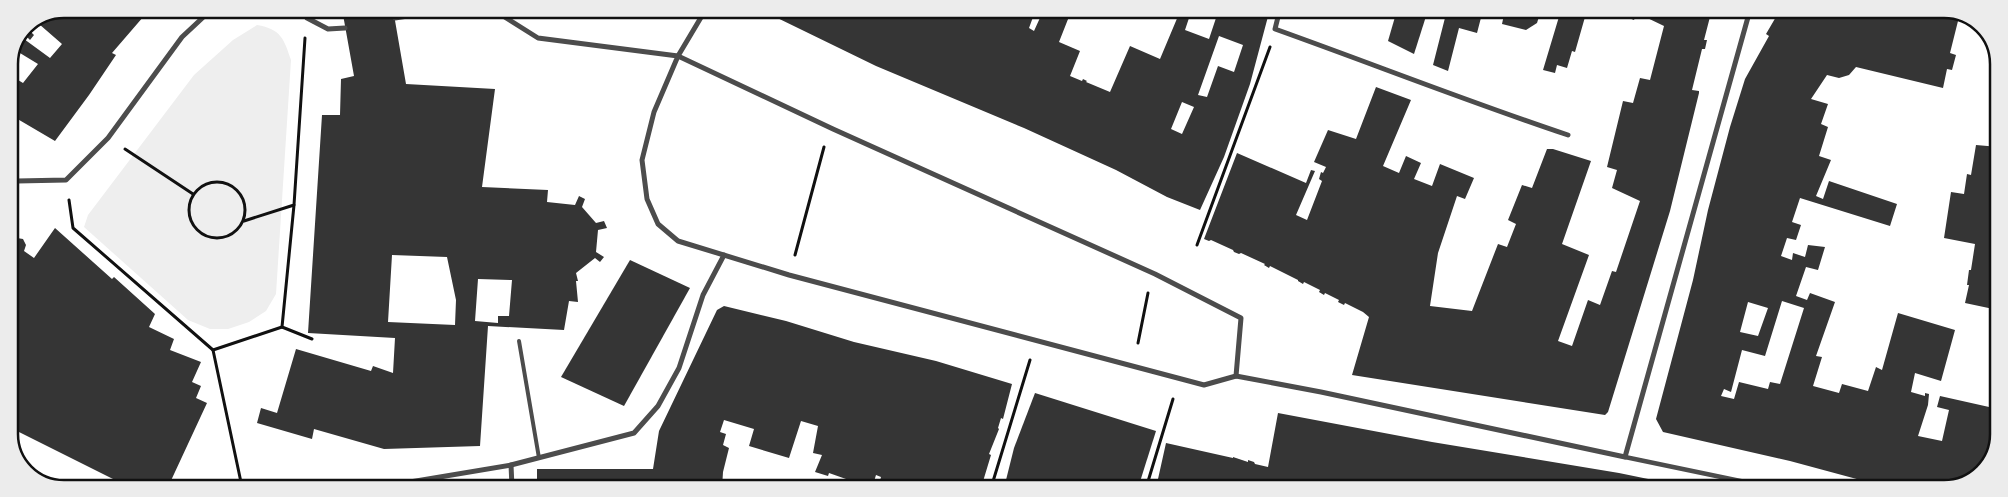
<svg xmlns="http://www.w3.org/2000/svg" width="2008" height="497" viewBox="0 0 2008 497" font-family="Inter,sans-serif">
  <rect width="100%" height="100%" fill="#fff"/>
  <path fill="#eee" d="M257,25C281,29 284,39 291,60L276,294L266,311L249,322L228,329H210L188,320L84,227L88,215L194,75L233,40Z"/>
  <g fill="#353535" fill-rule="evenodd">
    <path d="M64,9H80L84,13L89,9H150L112,53L116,55L89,95L55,141L9,114V81L14,85L18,80L23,83L38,64L15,50L25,25ZM39,24L62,44L50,58L24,39L26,36L30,40L34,35L31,32Z"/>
    <path d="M342,9H393L406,84L495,89L482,187L548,190L547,202L575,205L579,196L585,199L582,207L596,223L604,221L607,228L598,230L596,252L604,257L600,262L595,258L576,273L578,281H576L578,302L569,301L564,330L488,326L480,446L384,449L314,429L312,439L257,423L261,408L277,413L296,349L371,371L373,366L393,373L395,338L308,333L322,115H340L341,79L354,76ZM392,255L447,257L456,300L455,325L388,322ZM478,279L512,280L509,316H498V323L475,321Z"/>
    <path d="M759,9H1008L1014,12L1015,9H1036L1029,28L1034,31L1044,9H1072L1059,42L1080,51L1070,76L1082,81L1083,79L1087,81L1086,82L1110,92L1130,46L1160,59L1181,9H1192L1185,30L1209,39L1219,9H1270L1250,84L1224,157L1200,210L1167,197L1116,170L1024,128L876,66ZM1219,36L1243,45L1234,72L1218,66L1207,97L1198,95ZM1182,102L1194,107L1182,134L1171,129Z"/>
    <path d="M1397,10H1428L1414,54L1388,41Z"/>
    <path d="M1447,10H1483L1477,33L1459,28L1448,71L1433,65Z"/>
    <path d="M1505,10H1541L1537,23L1526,30L1502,24Z"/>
    <path d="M1561,10H1587L1575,52L1572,51L1567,68L1557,65L1555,73L1543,70Z"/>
    <path d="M1608,10H1714L1711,13L1704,40H1707L1705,49H1702L1692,90L1699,91V93L1670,211L1608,412L1605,415L1352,375L1369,317L1363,312L1345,303L1344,305L1338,302L1339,300L1325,293L1324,295L1319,292L1320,290L1304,282L1303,284L1298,281V280L1270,266L1269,268L1264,265L1265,264L1241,253L1239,254L1234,252L1233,250L1211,240L1209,241L1204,239L1237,153L1306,183L1311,170L1315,171L1296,215L1307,220L1322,181L1319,179L1321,172L1323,173L1326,167L1314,162L1328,130L1356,139L1376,87L1411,100L1383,166L1399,173L1406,156L1421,163L1414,179L1432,186L1440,164L1474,178L1465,199L1457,196L1438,253L1430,306L1472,311L1498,244L1507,247L1516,224L1508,220L1522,185L1532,188L1547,149H1553L1591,161L1562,244L1589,255L1558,341L1572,346L1588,300L1600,305L1612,271L1616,272L1640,201L1612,188L1617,170L1607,167L1623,101L1633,103L1640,78L1650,80L1664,26L1637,13L1634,20Z"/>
    <path d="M1780,10H1946L1960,13L1950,53L1956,55L1952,70L1947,69L1943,88L1856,67L1849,75L1839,78L1827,75L1811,99L1828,104L1821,124L1828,127L1819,156L1831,160L1816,196L1823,199L1829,181L1897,204L1890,226L1800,198L1792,222L1801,225L1796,240L1787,238L1781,256L1792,260L1793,253L1805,257L1808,245L1825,247L1818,270L1806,267L1796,296L1807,300L1810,293L1835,302L1816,356L1822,357L1813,386L1839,393L1842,384L1868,391L1876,367L1882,370L1898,313L1955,330L1941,381L1915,373L1911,392L1925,396V393L1929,394L1928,405L1918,436L1942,441L1949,410L1937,407L1940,396L1998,409V444L1980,475L1945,488H1890L1790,461L1663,432L1656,419L1693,280L1708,210L1730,127L1745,79L1769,36L1766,34ZM1782,301L1804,308L1780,384L1770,382L1768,389L1739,382L1734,399L1721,396L1724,389L1731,392L1742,350L1765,356ZM1748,302L1768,308L1758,336L1740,332Z"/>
    <path d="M1976,145L1999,147L1998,310L1965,303L1969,285H1967L1969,270H1971L1975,244L1944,238L1951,192L1964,194L1967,174L1971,175Z"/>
    <path d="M55,228L112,279L114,277L155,314L149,327L174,339L170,350L201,362L192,382L201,386L196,398L207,403L168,487H129L9,427V240L17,238L23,239L26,245L24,251L34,258Z"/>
    <path d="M630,260L690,288L624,406L561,377Z"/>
    <path d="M724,306L786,321L854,342L936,361L1012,384L1003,419L1001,418L998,428L999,429L989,454L991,455L981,488H878L881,477L876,475L872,488H843L847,480L846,479L829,473L828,476L815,472L822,455L813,453L818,426L801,421L789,458L749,446L754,429L724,420L720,432L726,434L723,445L729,448L723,472L722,488L537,487V469H653L659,431L717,310Z"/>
    <path d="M1035,393L1156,431L1138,488H1004L1014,448Z"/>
    <path d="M1278,413L1432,442L1619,473L1692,488H1156L1166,443L1233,458V457L1248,462V460L1254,462L1255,464L1268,467Z"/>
  </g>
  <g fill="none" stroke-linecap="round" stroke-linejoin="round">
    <g stroke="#111" stroke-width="3">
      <path d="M125,149L193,194"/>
      <circle cx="217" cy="210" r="28"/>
      <path d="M69,200L73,228L213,350L282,327"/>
      <path d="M294,205L282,327L312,339"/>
      <path d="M244,221L294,205L305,38"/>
      <path d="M1197,245L1270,47"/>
      <path d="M795,255L824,147"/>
      <path d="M1138,343L1148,293"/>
      <path d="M213,350L242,487"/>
      <path d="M991,488L1030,360"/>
      <path d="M1146,488L1173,399"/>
    </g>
    <path stroke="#4c4c4c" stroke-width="4" d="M519,341L539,458"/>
    <path stroke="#4c4c4c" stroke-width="4.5" d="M1625,457L1774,488"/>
    <g stroke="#4c4c4c" stroke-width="5">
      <path d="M301,9L307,18L328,29L345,28"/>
      <path d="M492,9L538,38L678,56L833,129L1155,274L1241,318L1236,376L1204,385L789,275L678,241L658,224L647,199L642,160L654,112L678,56L706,9"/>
      <path d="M1280,9L1275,29C1373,64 1469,102 1568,135"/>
      <path d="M395,18L452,9"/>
      <path d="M9,176L17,181L66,180L108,138L182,37L212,9"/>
      <path d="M1236,376L1321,392L1625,457L1750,10"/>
      <path d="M511,465L512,487"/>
      <path d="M380,487L511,465L634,433L658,406L679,368L703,295L724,255"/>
    </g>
  </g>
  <path d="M0 0H2008V497H0ZM64 18H1944A46 46 0 0 1 1990 64V434A46 46 0 0 1 1944 480H64A46 46 0 0 1 18 434V64A46 46 0 0 1 64 18Z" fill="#ececec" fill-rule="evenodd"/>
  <path fill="none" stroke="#111" stroke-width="2.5" d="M64 18H1944A46 46 0 0 1 1990 64V434A46 46 0 0 1 1944 480H64A46 46 0 0 1 18 434V64A46 46 0 0 1 64 18Z"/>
</svg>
